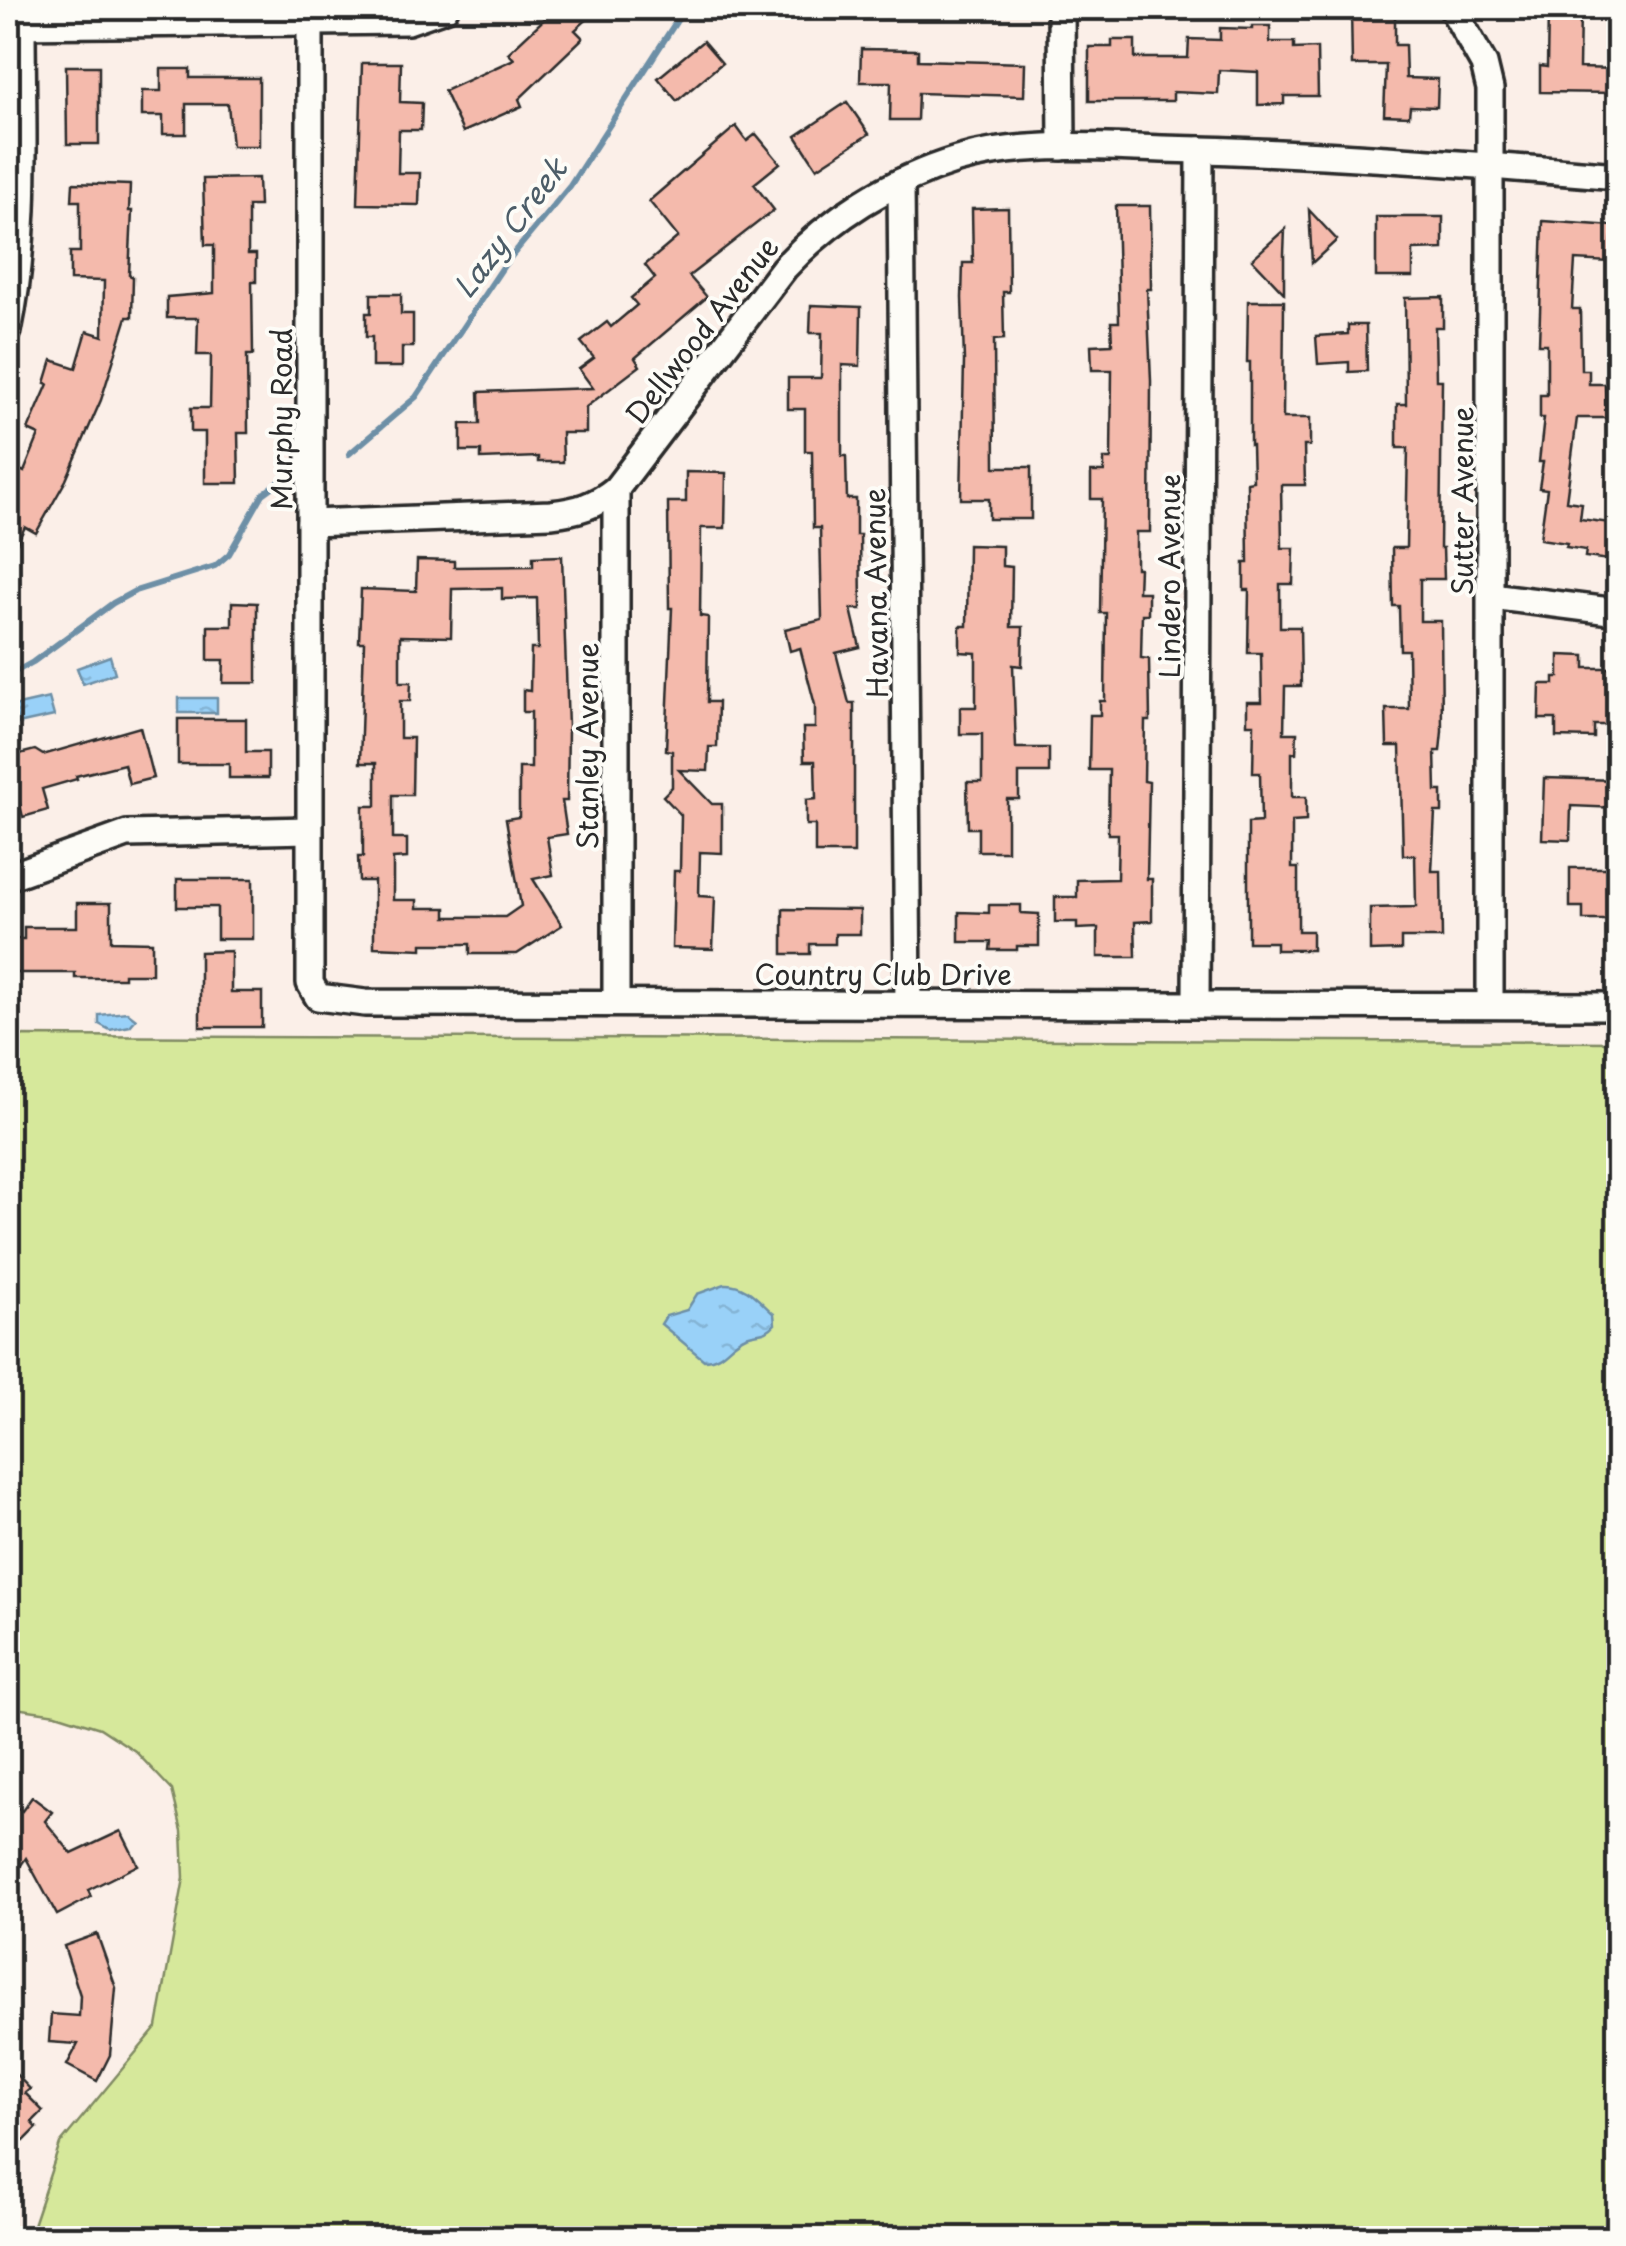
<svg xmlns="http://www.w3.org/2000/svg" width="1626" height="2246" viewBox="0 0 1626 2246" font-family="'Playpen Sans',sans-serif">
  <defs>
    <pattern id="water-ripples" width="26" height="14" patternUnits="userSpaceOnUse" patternTransform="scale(2.5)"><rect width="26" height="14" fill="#99d1f8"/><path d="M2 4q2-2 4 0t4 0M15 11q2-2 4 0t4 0" fill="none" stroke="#84b4d5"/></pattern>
  </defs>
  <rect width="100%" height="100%" fill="#fbefe8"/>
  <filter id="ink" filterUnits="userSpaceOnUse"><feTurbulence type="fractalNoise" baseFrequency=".01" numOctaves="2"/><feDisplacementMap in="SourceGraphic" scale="20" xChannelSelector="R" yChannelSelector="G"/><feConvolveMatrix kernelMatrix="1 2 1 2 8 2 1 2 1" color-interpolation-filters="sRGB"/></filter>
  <g filter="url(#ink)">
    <path fill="#d6e89b" stroke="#808a63" stroke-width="2.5" d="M8,1036L1618,1042V2238H20L33,2225L60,2144L157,2027L184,1878L182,1831L172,1790L135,1751L100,1728L56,1714L8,1707Z"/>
    <g fill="url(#water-ripples)" stroke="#6d8fa6" stroke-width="2.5">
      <path d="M110,656L115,673L83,684L77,668Z"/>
      <path d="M49,698L54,716L18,724L14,706Z"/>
      <rect x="179" y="698" width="38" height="15"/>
      <path d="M127,1012L136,1019L130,1026L110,1030L99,1024V1015Z"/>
      <path d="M725,1284C746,1283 759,1301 774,1314L775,1324C765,1336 759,1331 746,1336C729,1343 724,1360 704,1360L661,1324L666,1316L687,1310L697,1294Z"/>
    </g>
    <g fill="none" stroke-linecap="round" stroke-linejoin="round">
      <g stroke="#6d8fa6" stroke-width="6">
        <path d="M349,454L416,397L505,264L570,186L685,8"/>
        <path d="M8,676L33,662L113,603L135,591L215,566L229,554L263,494L282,480"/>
      </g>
    </g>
    <g fill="#f4baac" stroke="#2b2b2b" stroke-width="2.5" fill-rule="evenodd">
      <path d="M556,8H600L575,30L583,38L519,99L522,106L463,132L444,91L514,59L508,53Z"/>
      <path d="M1351,8H1395V45H1405L1406,78L1438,79L1437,107L1410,106L1409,116L1384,115L1386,65H1352Z"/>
      <path d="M1548,11L1580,12L1579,68L1618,69V93L1540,92V66L1547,67Z"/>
      <path d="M1252,26H1270V42H1294V49L1317,48L1318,96H1284V104L1258,105V72L1219,70L1218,94L1173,92V101H1089V47H1112V40H1135V58H1188L1189,39L1220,40V28L1252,29Z"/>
      <path d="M703,41L722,63L677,101L658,78Z"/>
      <path d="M861,49L918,50V60L1025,63L1024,96L918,93L917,120H890L891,82H860Z"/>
      <path d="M362,63H401L400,102L422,103L421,130H399L398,173H420L419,205L358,204Z"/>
      <path d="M66,66H99V144H67Z"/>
      <path d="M161,69H190V78H259V146H232L228,104H186V134H163V116H142V91H161Z"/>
      <path d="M847,102L869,134L817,168L796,136Z"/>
      <path d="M736,126L747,141L756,134L780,163L754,184L774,210L689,276L707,297L635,358L640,366L586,407V433H562L563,462H538V457L481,459V451H461V424H480L479,392L593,388L579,369L594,358L581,342L607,322L611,327L637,305L631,298L655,278L645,265L678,237L649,201Z"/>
      <path d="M258,178L259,206H248V254H256V282H252L253,355H247L248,433H238L239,483H205V432H191V408H210L211,355H197L198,318H167V297L214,293V245H205L203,179Z"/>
      <path d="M73,183L130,185L129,211H132L129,275L133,277L132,317H127L101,400L66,480L36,533L25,527L8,561V463L24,472L39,435L28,430L48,384L45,383L52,360L76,368L87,331L103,336L104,281L70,280V252H80V201H72Z"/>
      <path d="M1116,206H1150L1151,289H1147L1151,381L1150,532H1136V568H1139L1138,592H1148V614H1142L1141,658L1149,659L1150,721H1145L1144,781L1149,782L1147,879H1152V921L1135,922L1136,957H1098V928L1077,929V922H1055V897H1077V880L1117,879L1118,834H1108L1109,770H1089L1090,715H1100V701H1105L1106,613H1100L1102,499H1091V472H1104V459H1111L1112,370H1092L1091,345L1112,344L1111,322H1119Z"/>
      <path d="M1008,208L1009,292H1003L1004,339L994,340L995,467H1031V519H989V499H961L964,361L962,298L963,263H973L972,209Z"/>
      <path d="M1309,210L1337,240L1312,263Z"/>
      <path d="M1376,217H1443V249L1413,250V277H1376Z"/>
      <path d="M1543,221L1613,226L1610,262L1575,260L1572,309H1580L1581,370H1589V384H1605L1606,418H1577L1566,501L1582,503L1580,519L1618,524V561L1585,557L1586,550L1566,547L1567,543L1540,539L1547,489L1539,488L1543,462H1539L1544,418H1540V395H1547V344H1539Z"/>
      <path d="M1285,229L1284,254V293L1252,259Z"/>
      <path d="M371,294H401V314H413V347H402V367H372V337H366V313H371Z"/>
      <path d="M1443,297V327H1435L1436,380H1442L1440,548H1443L1444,579H1420V621H1441L1442,731L1440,751H1435L1436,791H1442V812H1435L1432,871H1441L1442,938H1401V950L1370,951V908L1416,907L1415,855H1403L1400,746H1387L1386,709H1409L1408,650H1400L1399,606H1393L1392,548H1406L1408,448H1397V404H1406L1405,298Z"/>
      <path d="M1248,301H1284L1283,418H1310V446H1304L1305,485H1281L1282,548H1294L1293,584H1280V627H1300L1301,686H1285L1284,733H1297L1296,753H1292V797H1306V821L1292,822V868H1298V931H1312V950H1276V942H1248V823L1261,822L1260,773H1253L1254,724H1247V702H1262L1261,653H1248L1249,590H1244V563H1248L1247,482L1253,481L1252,445H1250V362H1247Z"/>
      <path d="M811,305L861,307L860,366L842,365V456H846L847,499H856V535H860L861,609H851L860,647L836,653L849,703H854V853H815V825H806V800L816,799L815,761H804L803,728H815V705L800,648L790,651L785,629L822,620L820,528H813L812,451H805V409H788V378H821L822,333H810Z"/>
      <path d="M1348,325H1366L1367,371L1349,372V362L1318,364L1316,336L1348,334Z"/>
      <path d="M686,472L726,473L725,528H701L700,616L708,617L707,702H718L717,747H709L708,771L679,770L712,804H722V853L700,852L699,896L715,897L713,949L672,948L674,871H680L681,815L663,796L672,787V751L666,750L672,608H669L668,502H686Z"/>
      <path d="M968,545L1002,546V566L1012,567L1011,627H1023L1022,666L1013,665L1016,748H1049V773H1019V799H1007V851H978V828H968L967,782H982V734H960V707H976V653L960,652V626H967Z"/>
      <path d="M562,556L568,727L567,801H562L567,834L547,837L553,875L533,879L562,925L517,954H470V944H422V949L374,947V881H359L358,857H363V806H376V763H360L364,642H359L361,589L416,591L417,560L454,561V567L533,566V557ZM502,588V599L537,598L538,649H531L530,691L523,690V712H531V768H519V817L506,819L521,906L505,917H446V908H417V900H393V859L407,858V839H393V795H412L413,738H400V701H410L411,682H400V636L451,637L452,589Z"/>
      <path d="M232,602L257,603V683H223L224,660H208V626H232Z"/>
      <path d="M1559,655L1585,656V668H1618V725H1594V738L1556,737V719H1539L1540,684H1554V677H1559Z"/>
      <path d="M178,719H246V752H268V778H229V764H178Z"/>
      <path d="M140,727L153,778L129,784L124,764L76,776L77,779L42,789L48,810L23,817L8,757L35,750L43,755Z"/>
      <path d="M1544,778L1618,780V808L1571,806L1570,840L1542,839Z"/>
      <path d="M1570,868H1618V920H1583V907H1570Z"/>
      <path d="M177,879H253V939H217V907H177Z"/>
      <path d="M77,903H111V941L152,942V974H124V978H75V973H8V939H24V927H77Z"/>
      <path d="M989,905H1021V913L1039,914V946H1017V950H990L991,942H959V912L989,913Z"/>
      <path d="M783,909L860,910V934H835V944H810V954H783Z"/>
      <path d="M231,951V992H262V1027H200V952Z"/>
      <path d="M32,1797L52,1812L45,1821L72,1854L121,1831L138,1865L88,1890L91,1897L57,1915L26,1858L8,1883V1800L22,1811Z"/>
      <path d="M97,1934L116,1988L110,2055L97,2081L67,2065L78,2044L49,2042L51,2014L79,2016L80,1995L64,1946Z"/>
      <path d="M8,2066L30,2089L25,2093L43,2111L32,2122L37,2128L24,2141L18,2136L8,2147Z"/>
    </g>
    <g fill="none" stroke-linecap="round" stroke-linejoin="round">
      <g stroke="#2b2b2b" stroke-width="32">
        <g id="minor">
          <path d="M310,8V983L318,997L365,1003L1618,1006"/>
          <path d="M1061,8L1062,147"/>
          <path d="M1452,8L1484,64L1490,89V1004"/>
          <path d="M8,25L408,21L445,8"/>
          <path d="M901,182L908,1003"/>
          <path d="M8,331C29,231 22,127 22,25"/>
          <path d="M310,523L551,514C578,511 595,506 616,489L784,268C830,218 891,180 957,160C1022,141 1095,147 1162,149C1314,152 1467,164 1618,176"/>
          <path d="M1491,596L1618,612"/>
          <path d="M8,877L127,834L309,830"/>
          <path d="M616,1003V489"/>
          <path d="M1196,1003L1200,150"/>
        </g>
      </g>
      <use href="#minor" stroke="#fdfcf7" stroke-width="25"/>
    </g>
  </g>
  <g text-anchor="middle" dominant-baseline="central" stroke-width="8" stroke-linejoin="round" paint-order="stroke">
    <g font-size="28" fill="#2b2b2b" stroke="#fdfcf7">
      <text transform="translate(701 330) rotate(-52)">Dellwood Avenue</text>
      <text transform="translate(280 419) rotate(-90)">Murphy Road</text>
      <text transform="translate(1461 501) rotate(-90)">Sutter Avenue</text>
      <text transform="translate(1168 576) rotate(-90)">Lindero Avenue</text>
      <text transform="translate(875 593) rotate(-91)">Havana Avenue</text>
      <text transform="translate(586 746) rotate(-90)">Stanley Avenue</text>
      <text x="883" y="973">Country Club Drive</text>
    </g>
    <g font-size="30" font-style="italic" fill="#4c5d68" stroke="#fdfcf7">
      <text transform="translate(509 227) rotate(-53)">Lazy Creek</text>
    </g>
  </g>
  <rect width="1626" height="2246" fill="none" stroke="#fdfcf7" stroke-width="40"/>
  <rect x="20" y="20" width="1586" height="2206" fill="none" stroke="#2b2b2b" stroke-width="4" filter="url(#ink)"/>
</svg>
